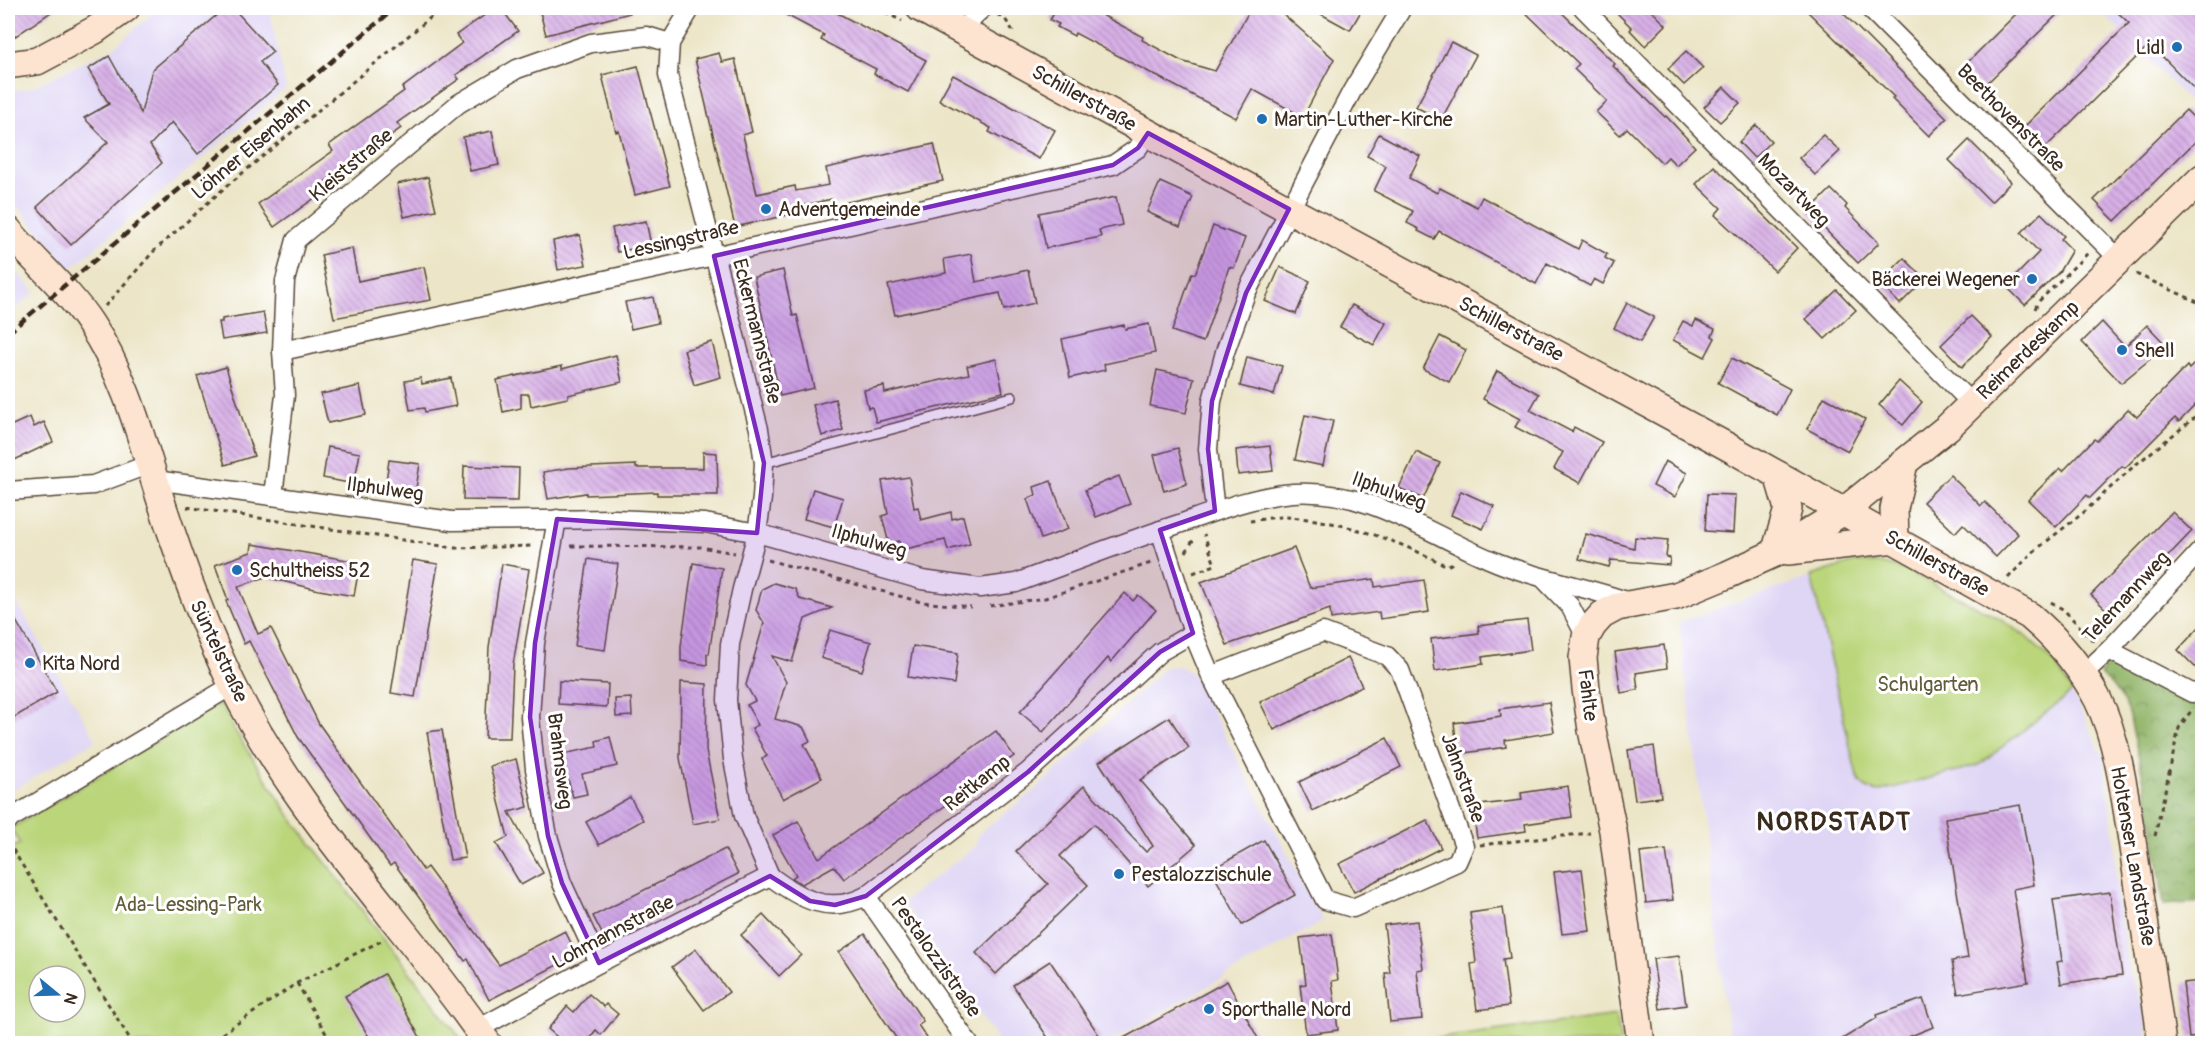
<svg xmlns="http://www.w3.org/2000/svg" width="2210" height="1051" viewBox="0 0 2210 1051" font-family="Pangolin,sans-serif">
  <defs>
    <pattern id="forest-crowns" width="20" height="18" patternUnits="userSpaceOnUse" patternTransform="scale(1.5)"><rect width="20" height="18" fill="#93b66a"/><path d="M2 6a3 3 0 1 1 6 0M12 15a3 3 0 1 1 6 0" fill="none" stroke="#799457"/></pattern>
    <pattern id="building-back-hatch" width="6" height="6" patternUnits="userSpaceOnUse" patternTransform="scale(1.5)"><rect width="6" height="6" fill="#d8b0e7"/><path d="M-1 5l2 2M0 0l6 6M5-1l2 2" fill="none" stroke="#b08fbb"/></pattern>
  </defs>
  <rect width="100%" height="100%" fill="#fff"/>
  <filter id="ink" filterUnits="userSpaceOnUse"><feTurbulence type="fractalNoise" baseFrequency=".0167" numOctaves="2"/><feDisplacementMap in="SourceGraphic" scale="12" xChannelSelector="R" yChannelSelector="G"/><feConvolveMatrix kernelMatrix="1 2 1 2 8 2 1 2 1" color-interpolation-filters="sRGB"/></filter>
  <filter id="wash" filterUnits="userSpaceOnUse"><feTurbulence type="fractalNoise" baseFrequency=".008" numOctaves="4" result="noise"/><feDisplacementMap in="SourceGraphic" scale="24" xChannelSelector="R" yChannelSelector="G"/><feGaussianBlur stdDeviation="1.35" result="paint"/><feColorMatrix in="noise" values="0 0 0 0 0 0 0 0 0 0 0 0 0 0 0 0 0 1.4 0 .05"/><feComposite in="paint" operator="in"/></filter>
  <g filter="url(#wash)">
    <rect width="100%" height="100%" fill="#ece5c7"/>
    <g fill="#dfd5f5">
      <path d="M159,8H269L286,88L70,269L8,195V91L30,88L113,48Z"/>
      <path d="M2098,8H2202V114Z"/>
      <path d="M8,263L35,292L8,316Z"/>
      <path d="M1854,562L1879,563L1906,570L1998,618L2024,635L2055,663L2072,692L2103,757L2115,838L2116,885L2128,969L2144,1009L2148,1043H1730L1679,622Z"/>
      <path d="M8,587L96,740L8,793Z"/>
      <path d="M1179,666L1192,673L1323,921L1107,1043L1000,1044L903,902L976,846L979,833L1034,791L1166,667Z"/>
    </g>
    <path fill="url(#forest-crowns)" stroke="#677044" stroke-width="1.5" d="M2114,657L2202,691V902L2164,905L2150,808L2131,723L2125,704L2111,685L2100,675Z"/>
    <g fill="#bad57a" stroke="#7a804c" stroke-width="1.5" fill-rule="evenodd">
      <path d="M1854,562L1879,563L1906,570L1998,618L2024,635L2055,663L2072,692L1979,765L1877,792C1859,787 1858,781 1854,764L1811,576Z"/>
      <path d="M221,703L233,728L290,816L464,1043L8,1044V849L20,844L11,828ZM39,976H75V1012H39Z"/>
      <path d="M1616,1015L1621,1043H1402Z"/>
    </g>
    <g id="blocks">
      <g fill="url(#building-back-hatch)">
        <path d="M8,8H57L8,41Z"/>
        <path d="M225,8H233L273,52L260,62L278,85L198,154L172,122L150,145L162,163L71,245L37,207L108,142L84,118L109,104L88,69L109,56L141,113L152,70Z"/>
        <path d="M495,8H501L518,31L456,75L459,79L397,123L401,128L326,181L330,187L274,227L258,204L333,151L329,145L404,91L402,88L462,43L456,35Z"/>
        <path d="M539,8H629L630,13L546,35Z"/>
        <path d="M773,8H828L926,60L908,92L874,74L876,69L821,40L824,35Z"/>
        <path d="M1057,8H1089L1143,37L1142,40L1181,61L1215,71L1251,8H1276L1334,59L1303,117L1252,89L1236,118L1075,33L1074,36L1057,27L1059,24L1050,20Z"/>
        <path d="M1310,8H1363L1350,30Z"/>
        <path d="M1521,8H1557L1615,64L1613,66L1665,117L1666,116L1695,147L1676,165L1668,157L1662,163L1627,128L1620,135L1596,112L1607,101L1574,69L1579,64Z"/>
        <path d="M1612,8H1649L1666,25L1645,46L1630,30L1632,28Z"/>
        <path d="M1804,8H1838L1947,118L1929,136L1892,99L1894,97Z"/>
        <path d="M2022,8H2064L1982,88L1962,68Z"/>
        <path d="M2113,8H2202V97L2150,44L2043,150L2022,129L2129,23Z"/>
        <path d="M1451,42L1476,55L1441,120L1416,107Z"/>
        <path d="M1686,51L1703,68L1684,85L1668,69Z"/>
        <path d="M719,53L722,62L735,59L752,132L743,135L757,194L795,186L796,191L829,185L826,168L934,144L943,181L834,205L832,199L800,206L801,212L735,227L695,59Z"/>
        <path d="M638,66L670,186L635,195L619,131L616,132L602,75Z"/>
        <path d="M953,75L1055,130L1039,159L989,132L991,128L939,100Z"/>
        <path d="M1724,87L1740,103L1720,122L1704,107Z"/>
        <path d="M2186,110L2202,126V135L2115,221L2094,200Z"/>
        <path d="M1756,125L1771,141L1754,158L1739,142Z"/>
        <path d="M492,131L499,165L470,171L463,137Z"/>
        <path d="M1379,134L1420,156L1409,178L1437,193L1440,188L1477,207L1482,197L1578,249L1582,240L1607,254L1605,258L1614,263L1603,284L1594,279L1590,286L1547,263L1536,284L1439,231L1434,239L1418,231L1419,229L1407,223L1413,211L1374,191L1386,166L1367,156Z"/>
        <path d="M1823,135L1840,151L1815,175L1799,158Z"/>
        <path d="M1969,140L2011,182L1991,202L1949,160Z"/>
        <path d="M1714,166L1797,248L1775,271L1715,215L1721,208L1696,184Z"/>
        <path d="M428,177L436,210L404,217L397,184Z"/>
        <path d="M1160,182L1193,197L1180,227L1147,212Z"/>
        <path d="M1831,189L1847,205L1845,208L1879,243L1858,263L1808,212Z"/>
        <path d="M1116,197L1122,225L1099,230L1101,237L1046,248L1039,213Z"/>
        <path d="M2041,213L2064,236L2061,239L2072,250L2059,272L2025,305L2006,286L2039,252L2021,233Z"/>
        <path d="M646,221L651,245L617,252L612,228Z"/>
        <path d="M1213,226L1245,238L1234,268L1229,267L1203,342L1172,331L1192,273L1195,274Z"/>
        <path d="M580,235L586,265L558,270L553,241Z"/>
        <path d="M352,248L358,281L424,267L431,300L334,318L321,255Z"/>
        <path d="M971,254L976,282L1028,270L1035,303L1004,310L1000,293L895,315L888,285L946,273L944,259Z"/>
        <path d="M1904,258L1925,279L1900,304L1879,283Z"/>
        <path d="M1280,267L1310,281L1296,314L1265,301Z"/>
        <path d="M783,270L793,316L797,315L814,388L780,396L754,277Z"/>
        <path d="M1837,290L1856,310L1825,339L1806,319Z"/>
        <path d="M653,297L658,323L631,329L625,302Z"/>
        <path d="M1627,303L1654,317L1640,342L1614,328Z"/>
        <path d="M1352,305L1386,323L1374,345L1340,327Z"/>
        <path d="M263,312L267,333L222,340L219,322H222V319Z"/>
        <path d="M1971,316L1992,337L1962,367L1941,345Z"/>
        <path d="M1696,320L1715,329L1712,336L1715,338L1705,357L1673,340L1683,321L1693,326Z"/>
        <path d="M2102,322L2125,347L2147,325L2163,342L2151,353L2154,356L2121,383L2082,342Z"/>
        <path d="M1149,324L1155,353L1104,364L1105,370L1070,378L1062,339L1124,325L1125,329Z"/>
        <path d="M1440,336L1466,350L1449,382L1423,369Z"/>
        <path d="M712,342L721,377L694,385L684,350Z"/>
        <path d="M616,355L622,382L568,395V398L531,406L529,394H521V408L503,412L497,380L562,366V369Z"/>
        <path d="M2202,356V398L2179,422L2175,418L2125,468L2122,466L2090,498L2087,495L2056,527L2028,500L2060,468L2063,471L2094,439L2097,441L2128,409L2137,417L2187,366L2189,369Z"/>
        <path d="M1247,357L1282,366L1274,395L1240,386Z"/>
        <path d="M1732,358L1790,389L1777,415L1718,383Z"/>
        <path d="M996,359L1003,392L876,422L872,407L868,408L864,390L884,386L885,393L919,385L969,374L967,366Z"/>
        <path d="M226,367L254,456L225,465L197,376Z"/>
        <path d="M1157,370L1194,378L1186,413L1150,406Z"/>
        <path d="M1497,371L1539,394L1530,410L1572,432L1574,427L1602,442L1580,483L1554,469L1563,452L1515,427L1520,419L1483,399Z"/>
        <path d="M421,378L422,384L451,378L456,406L425,412L424,408L410,410L405,381Z"/>
        <path d="M1899,381L1922,402L1903,425L1879,405Z"/>
        <path d="M360,386L366,415L328,423L321,394Z"/>
        <path d="M1824,397L1865,419L1848,451L1807,429Z"/>
        <path d="M835,399L843,430L822,436L813,405Z"/>
        <path d="M1305,415L1333,421L1323,466L1295,460Z"/>
        <path d="M30,417L34,427L44,422L53,442L8,463V427Z"/>
        <path d="M1270,446L1273,471L1238,475L1236,450Z"/>
        <path d="M328,447L360,453L354,484L323,478Z"/>
        <path d="M1178,448L1187,484L1164,491L1154,455Z"/>
        <path d="M703,452L717,453L718,495H657V492L586,495V493L548,499L543,472L569,468L636,465V468H703Z"/>
        <path d="M1416,452L1440,463L1423,499L1399,488Z"/>
        <path d="M389,460L420,464L415,494L385,489Z"/>
        <path d="M1665,461L1687,473L1675,497L1653,486Z"/>
        <path d="M464,466L519,468L518,501L463,500Z"/>
        <path d="M1950,475L1981,506L1985,502L2018,534L1996,557L1963,524L1955,533L1923,502Z"/>
        <path d="M1119,476L1130,504L1096,517L1085,490Z"/>
        <path d="M909,477L914,508L918,507L921,520L951,512L952,519L963,516L970,544L948,550L945,540L901,550L899,541L889,544L882,516L888,514L882,481Z"/>
        <path d="M1051,481L1068,529L1041,539L1027,499L1036,495L1034,487Z"/>
        <path d="M813,489L843,498L834,527L804,519Z"/>
        <path d="M1461,491L1494,506L1483,529L1451,515Z"/>
        <path d="M1707,494L1735,495L1733,533L1705,531Z"/>
        <path d="M2172,512L2192,531L2112,615L2091,595Z"/>
        <path d="M1586,534L1634,548L1635,537L1668,540L1666,557L1670,558L1669,565L1611,560L1609,567L1579,559Z"/>
        <path d="M252,544L360,562L354,596L319,590L265,577L238,587L258,634L271,628L319,724L423,870L427,867L499,965L565,931L577,955L489,1000L468,959L465,961L394,863L390,866L298,737L249,641L244,644L226,601L228,600L215,565L251,552Z"/>
        <path d="M1294,548L1310,588L1374,579L1375,587L1424,580L1429,612L1380,619L1379,612L1331,619L1330,609L1227,645L1201,582Z"/>
        <path d="M588,559L618,564L605,650L575,646Z"/>
        <path d="M413,560L438,564L415,697L391,693Z"/>
        <path d="M693,563L722,568L709,654H707V665L681,661V646Z"/>
        <path d="M502,564L529,569L513,665L510,738H485L489,647Z"/>
        <path d="M774,583L795,589L800,599L832,608L805,619L792,662L772,656L786,682L775,719L803,727L810,741L804,744L822,778L783,799L762,759L767,756L752,728L758,725L747,705L755,701L746,685L764,623L756,610L762,589Z"/>
        <path d="M1125,593L1133,601L1138,595L1156,610L1111,662L1108,658L1043,732L1020,712Z"/>
        <path d="M8,607L57,692L8,721Z"/>
        <path d="M1527,620L1531,650L1482,657L1483,664L1435,671L1431,639L1479,633L1478,626Z"/>
        <path d="M2202,624V674L2178,650Z"/>
        <path d="M830,630L871,642L862,671L821,658Z"/>
        <path d="M1664,645L1667,668L1636,673L1638,690L1621,693L1615,652Z"/>
        <path d="M913,646L958,653L954,684L908,677Z"/>
        <path d="M1348,658L1362,686L1274,730L1260,702Z"/>
        <path d="M559,681L608,684L607,707L558,704Z"/>
        <path d="M681,682L707,684L706,751L720,819L693,824L680,758Z"/>
        <path d="M631,698L632,716L616,717L615,699Z"/>
        <path d="M1549,702L1554,732L1505,740L1506,747L1458,754L1454,723L1501,716L1500,709Z"/>
        <path d="M1169,717L1189,748L1140,780L1196,845L1148,886L1094,824L1060,856L1088,885L996,974L976,953L1048,884L1016,851L1084,786L1146,852L1153,846L1099,762Z"/>
        <path d="M442,730L465,858L450,860L427,732Z"/>
        <path d="M996,731L1014,756L888,847L844,879L834,866L802,884L792,878L796,875L773,835L798,821L819,858Z"/>
        <path d="M610,737L617,766L582,774L587,794L573,797L565,769L562,770L558,755L597,747L596,741Z"/>
        <path d="M1387,738L1401,767L1313,811L1299,782Z"/>
        <path d="M1654,746L1661,797L1635,800L1628,750Z"/>
        <path d="M516,759L528,807L509,812L543,873L521,885L496,843L508,837L490,766Z"/>
        <path d="M1568,786L1572,817L1525,824L1526,831L1477,838L1472,806L1522,800L1521,793Z"/>
        <path d="M630,797L643,820L599,845L586,822Z"/>
        <path d="M2020,805L2034,885L2013,889L2028,982L1958,994L1952,961L1968,958L1945,818Z"/>
        <path d="M1427,820L1441,848L1354,892L1339,864Z"/>
        <path d="M1264,840L1295,895L1242,925L1211,870Z"/>
        <path d="M725,849L738,874L606,941L593,916Z"/>
        <path d="M1666,850L1673,900L1646,903L1640,853Z"/>
        <path d="M1582,869L1590,931L1562,934L1554,872Z"/>
        <path d="M2110,892L2122,975L2061,984L2057,962L2062,961L2053,900Z"/>
        <path d="M1503,908L1510,958L1503,959L1509,1006L1477,1010L1471,964L1476,963L1470,913Z"/>
        <path d="M763,915L801,955L779,976L741,935Z"/>
        <path d="M1417,921L1423,969L1417,970L1422,1019L1390,1022L1385,973H1390L1384,925Z"/>
        <path d="M865,934L923,1021L918,1025L931,1044H900L839,952Z"/>
        <path d="M1332,934L1338,980L1332,981L1338,1030L1306,1034L1300,985L1306,984L1300,938Z"/>
        <path d="M696,949L729,992L704,1010L672,967Z"/>
        <path d="M1679,956L1686,1005L1660,1009L1653,959Z"/>
        <path d="M1050,961L1101,1038L1093,1044H1052L1013,985Z"/>
        <path d="M384,974L424,1044H373L345,996Z"/>
        <path d="M1227,981L1261,1044H1113Z"/>
        <path d="M2201,981L2202,1037L2189,1038L2183,983Z"/>
        <path d="M589,994L604,1007L606,1004L618,1014L601,1035L596,1030L585,1044H565L548,1029L567,1006L574,1012Z"/>
        <path d="M1923,999L1933,1027L1891,1044H1834L1877,1018L1876,1015Z"/>
      </g>
    </g>
  </g>
  <g filter="url(#ink)">
    <use href="#blocks" fill-opacity="0" stroke="#564637" stroke-width="1.5"/>
    <g fill="none" stroke-linecap="round" stroke-linejoin="round">
      <g stroke="#564637" stroke-width="12">
        <path id="lane" d="M764,463L1012,397"/>
      </g>
      <g stroke="#564637" stroke-width="21">
        <g id="street">
          <path d="M691,8L670,43L668,75L759,429L764,463L762,498L757,533L742,589L730,644L727,700L733,759L744,816L770,876"/>
          <path d="M1583,8L1973,405"/>
          <path d="M1869,8L2120,260"/>
          <path d="M965,31L975,15L983,8"/>
          <path d="M282,351L714,256L1113,165L1138,148L1148,133"/>
          <path d="M155,480L452,521L614,519L705,523L757,533L922,580L980,588L1016,583C1070,563 1124,542 1179,524C1216,511 1254,496 1293,493C1366,488 1425,532 1489,559C1535,579 1585,586 1632,603"/>
          <path d="M8,491L93,485L150,464"/>
          <path d="M273,496L285,395L282,351L285,281L296,240L458,104L517,69L591,43L647,36L670,43"/>
          <path d="M1215,511L1208,449L1212,401L1225,352L1246,293L1352,91L1402,8"/>
          <path d="M557,519L535,643L530,717L535,769L548,836L562,883L599,963"/>
          <path d="M1160,530L1193,633L1211,676L1325,900L1353,908L1457,862L1464,846L1400,670L1387,656L1323,632L1211,676"/>
          <path d="M1543,578L1570,606L1586,637"/>
          <path d="M2109,650L2192,693L2202,691"/>
          <path d="M2082,675L2109,650L2202,549"/>
          <path d="M8,820L233,685"/>
          <path d="M770,876C800,899 829,915 866,896L1028,772L1160,652L1193,633"/>
          <path d="M866,896L969,1044"/>
          <path d="M478,1029L599,963L770,876"/>
        </g>
      </g>
      <g stroke="#564637" stroke-width="30">
        <g id="secondary">
          <path d="M920,8L1148,133L1730,448L2030,616C2058,640 2081,667 2098,700C2118,740 2125,797 2132,841C2142,909 2153,976 2162,1044"/>
          <path d="M8,65L37,61L95,30L126,8"/>
          <path d="M8,230C33,260 69,291 90,323C126,376 142,441 161,501C181,563 203,625 232,684C297,817 405,923 488,1044"/>
          <path d="M1895,539L1894,509L1904,463"/>
          <path d="M1788,551L1895,539"/>
          <path d="M1775,553L1788,509L1778,475"/>
          <path d="M1641,1044L1613,831L1592,730L1586,689L1583,658L1586,637L1593,625L1602,615L1617,607L1676,596L1727,575L1775,553L1844,511L1948,427L2202,178"/>
        </g>
      </g>
      <g stroke="#564637" stroke-width="3" stroke-dasharray="4.5 4.5" stroke-linecap="butt">
        <path d="M877,8L902,21"/>
        <path d="M998,15L1005,19L1015,34"/>
        <path d="M2136,274L2202,304"/>
        <path d="M105,306L154,251L222,190L442,8"/>
        <path d="M2035,309L2038,302L2088,253"/>
        <path d="M187,507L455,548L535,546"/>
        <path d="M1250,521C1260,520 1272,517 1282,517C1337,518 1399,541 1447,566L1453,563"/>
        <path d="M571,546L701,547L735,553"/>
        <path d="M1186,552L1195,537"/>
        <path d="M768,560L921,602L971,607"/>
        <path d="M1193,573L1215,565L1204,534"/>
        <path d="M2008,578L2033,552L2083,513L2134,466L2202,412"/>
        <path d="M2051,602L2064,610L2094,642"/>
        <path d="M990,606L1045,598L1151,563"/>
        <path d="M2155,836L2179,728L2191,711"/>
        <path d="M8,842L133,1044"/>
        <path d="M1480,845L1590,833"/>
        <path d="M297,983L332,1044"/>
        <path d="M207,1044L297,983L383,940"/>
        <path d="M282,1044H291"/>
      </g>
      <use href="#lane" stroke="#fff" stroke-width="9"/>
      <use href="#street" stroke="#fff" stroke-width="18"/>
      <use href="#secondary" stroke="#fde4d0" stroke-width="27"/>
      <path stroke="#3b2a1e" stroke-width="4.5" stroke-dasharray="9 4.5" stroke-linecap="butt" d="M8,333L395,8"/>
    </g>
  </g>
  <path fill="#7b2cbf" fill-opacity="0.2" stroke="#7b2cbf" stroke-width="4.5" stroke-linejoin="round" d="M1148,133L1289,209L1246,293L1212,401L1208,449L1215,511L1160,530L1193,633L1160,652L1028,772L866,896L835,905L810,901L770,876L599,963L562,883L548,836L530,717L535,643L557,519L757,533L764,463L714,256L1113,165L1138,148Z"/>
  <g fill="#1f6fb2" stroke="#fff" stroke-width="2">
    <circle cx="2177" cy="47" r="6"/>
    <circle cx="1262" cy="119" r="6"/>
    <circle cx="766" cy="209" r="6"/>
    <circle cx="2032" cy="279" r="6"/>
    <circle cx="2122" cy="350" r="6"/>
    <circle cx="237" cy="570" r="6"/>
    <circle cx="30" cy="663" r="6"/>
    <circle cx="1119" cy="874" r="6"/>
    <circle cx="1209" cy="1009" r="6"/>
  </g>
  <g text-anchor="middle" dominant-baseline="central" stroke-width="6" stroke-linejoin="round" paint-order="stroke">
    <g font-size="20" fill="#3b2a1e" stroke="#fff" text-anchor="start">
      <text x="2165" y="47" text-anchor="end">Lidl</text>
      <text x="1274" y="119">Martin-Luther-Kirche</text>
      <text x="778" y="209">Adventgemeinde</text>
      <text x="2020" y="279" text-anchor="end">Bäckerei Wegener</text>
      <text x="2134" y="350">Shell</text>
      <text x="249" y="570">Schultheiss 52</text>
      <text x="42" y="663">Kita Nord</text>
      <text x="1131" y="874">Pestalozzischule</text>
      <text x="1221" y="1009">Sporthalle Nord</text>
    </g>
    <g font-size="20" fill="#3b2a1e" stroke="#fff">
      <text transform="translate(1084 98) rotate(29)">Schillerstraße</text>
      <text transform="translate(2011 118) rotate(45)">Beethovenstraße</text>
      <text transform="translate(251 148) rotate(-40)">Löhner Eisenbahn</text>
      <text transform="translate(351 165) rotate(-40)">Kleiststraße</text>
      <text transform="translate(1794 190) rotate(46)">Mozartweg</text>
      <text transform="translate(681 240) rotate(-13)">Lessingstraße</text>
      <text transform="translate(1511 329) rotate(28)">Schillerstraße</text>
      <text transform="translate(757 331) rotate(76)">Eckermannstraße</text>
      <text transform="translate(2028 350) rotate(-44)">Reimerdeskamp</text>
      <text transform="translate(385 489) rotate(8)">Ilphulweg</text>
      <text transform="translate(1389 491) rotate(20)">Ilphulweg</text>
      <text transform="translate(869 541) rotate(16)">Ilphulweg</text>
      <text transform="translate(1937 563) rotate(29)">Schillerstraße</text>
      <text transform="translate(2126 597) rotate(-47)">Telemannweg</text>
      <text transform="translate(219 651) rotate(65)">Süntelstraße</text>
      <text transform="translate(1588 695) rotate(83)">Fahlte</text>
      <text transform="translate(560 761) rotate(83)">Brahmsweg</text>
      <text transform="translate(1463 778) rotate(70)">Jahnstraße</text>
      <text transform="translate(977 783) rotate(-38)">Reitkamp</text>
      <text transform="translate(2133 856) rotate(80)">Holtenser Landstraße</text>
      <text transform="translate(613 932) rotate(-28)">Lohmannstraße</text>
      <text transform="translate(936 957) rotate(55)">Pestalozzistraße</text>
    </g>
    <g font-size="20" fill="#615d3a" stroke="#fff">
      <text x="1928" y="684">Schulgarten</text>
      <text x="188" y="904">Ada-Lessing-Park</text>
    </g>
    <g font-size="26" font-weight="bold" letter-spacing="1.5" fill="#3b2a1e" stroke="#fff">
      <text x="1834" y="822">NORDSTADT</text>
    </g>
  </g>
  <rect width="2210" height="1051" fill="none" stroke="#fff" stroke-width="30"/>
  <g transform="translate(57 994) rotate(109)"><circle r="28" fill="#ffffff" stroke="#b1aaa5" stroke-width="1.5"/>
  <path d="M0-4.5L10 22L0 15L-10 22Z" fill="#1f6fb2"/>
  <text y="-9" font-size="16" font-weight="bold" text-anchor="middle" fill="#3b2a1e">N</text>
  </g>
</svg>
